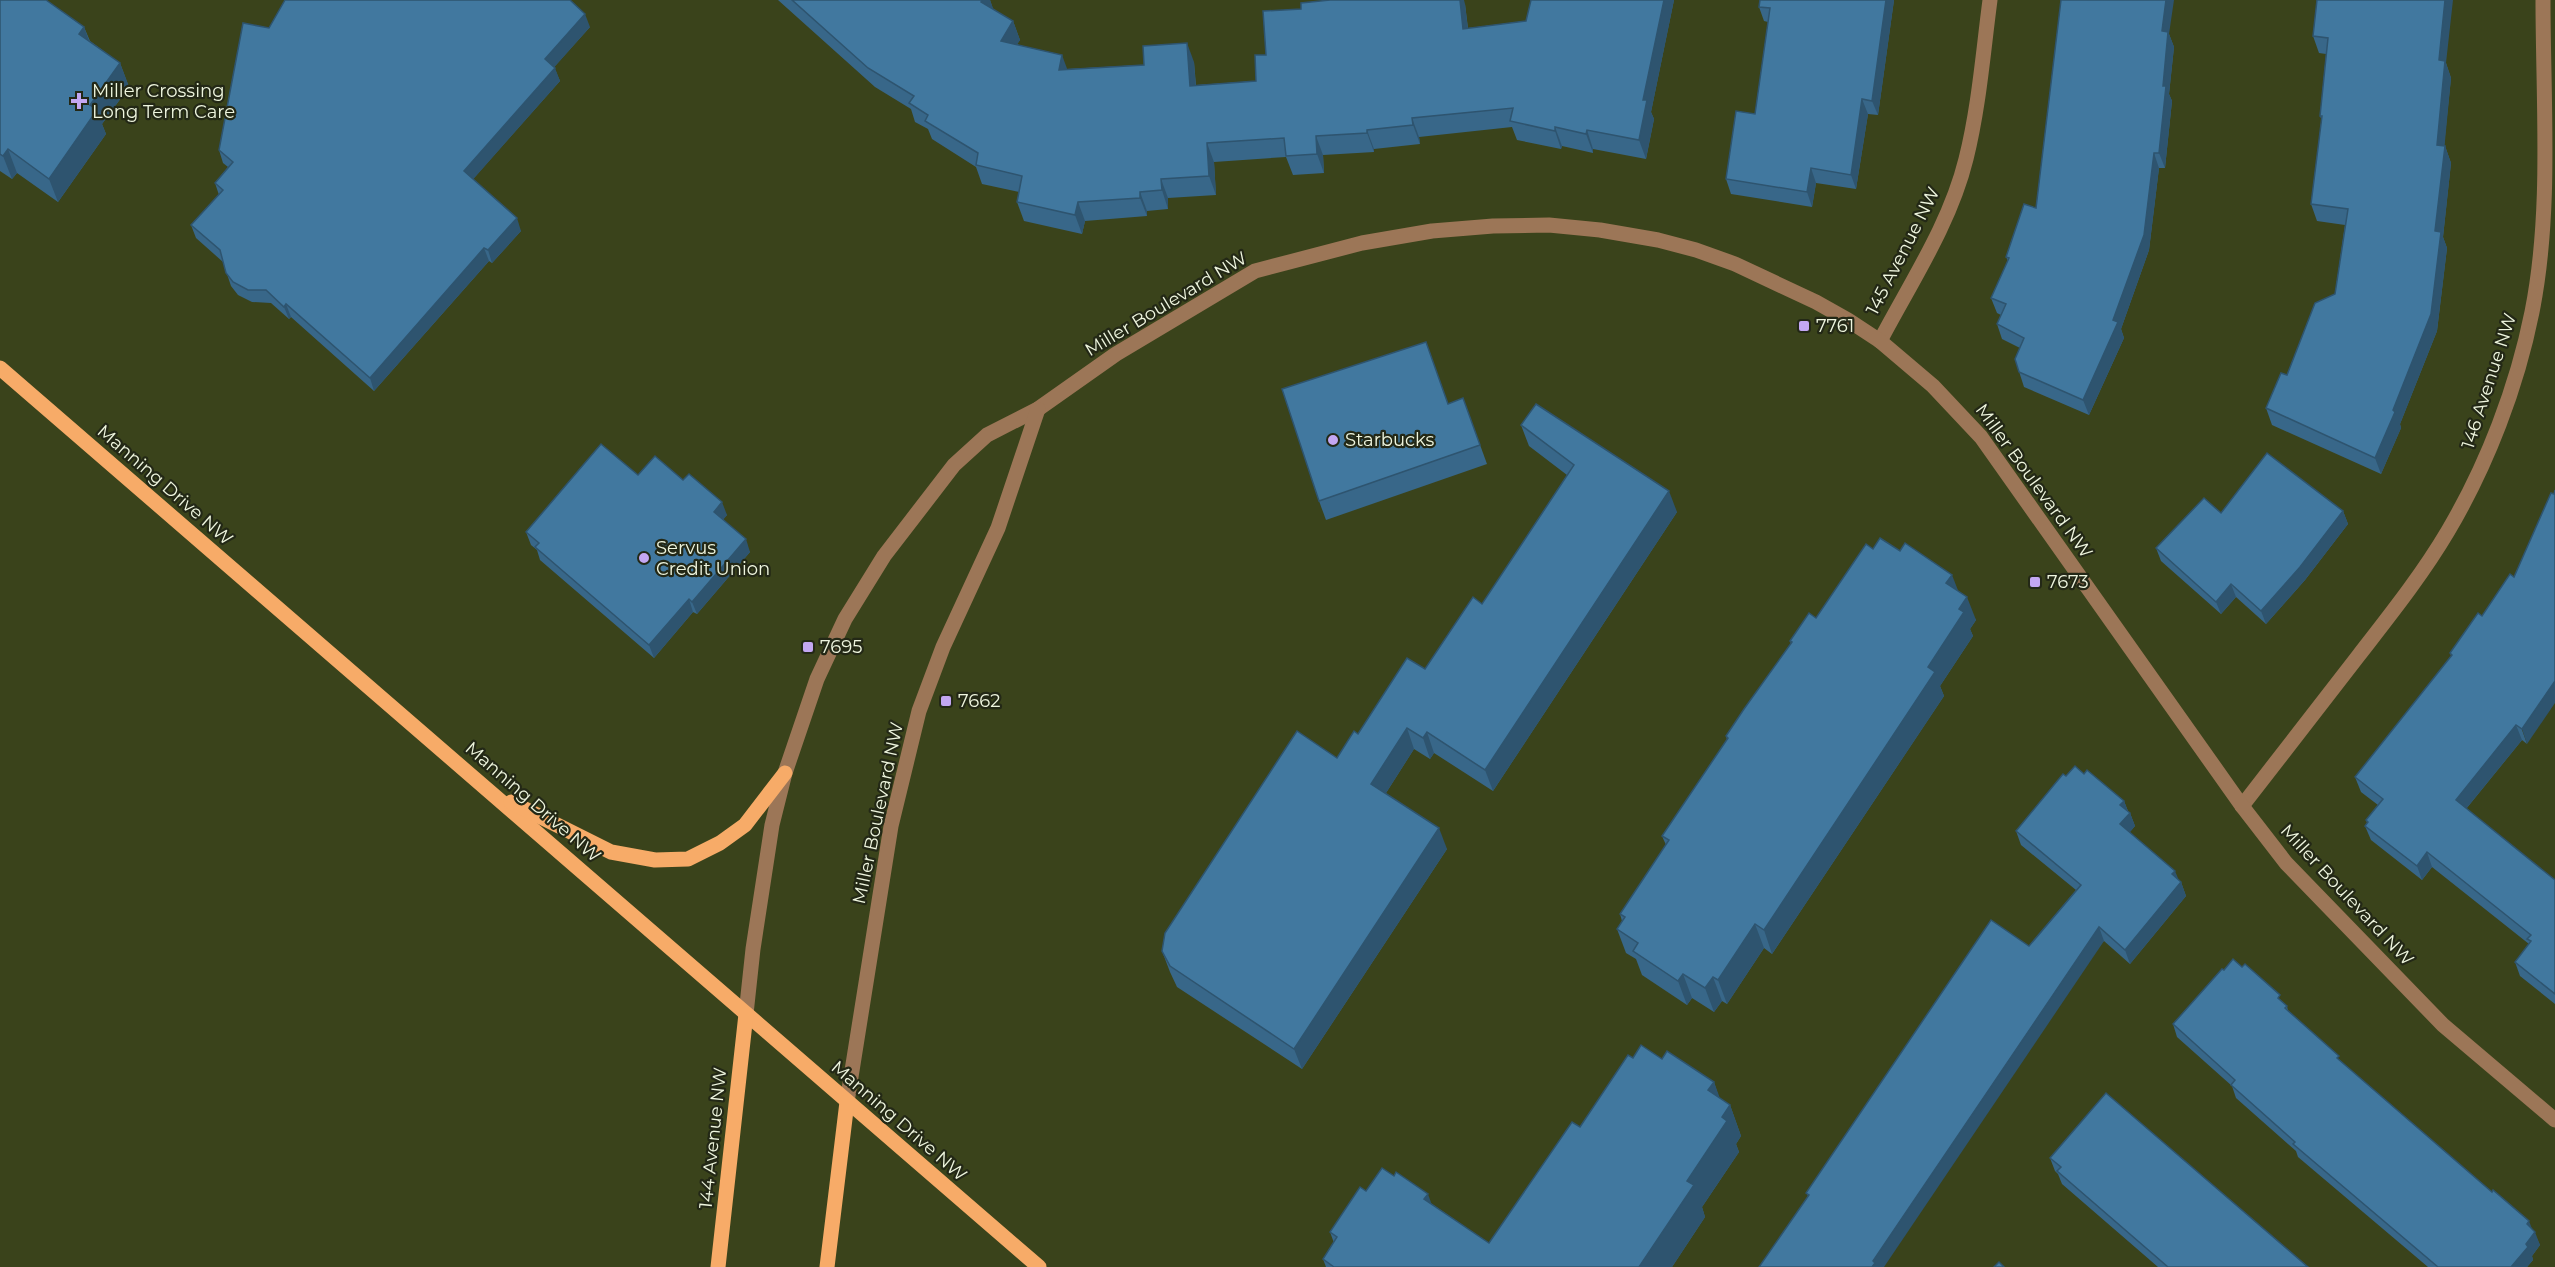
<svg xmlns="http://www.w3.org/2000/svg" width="2555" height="1267" viewBox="0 0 2555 1267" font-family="Montserrat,sans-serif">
  <rect width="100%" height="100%" fill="#3a431b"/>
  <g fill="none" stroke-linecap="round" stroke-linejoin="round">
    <g stroke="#9c7657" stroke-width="15">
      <path d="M1880,341C1911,282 1950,224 1966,159C1979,107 1983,53 1990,0"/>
      <path d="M2242,806C2281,756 2320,706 2359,655C2390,615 2422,575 2448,531C2487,465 2517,387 2532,312C2552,212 2543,102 2543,0"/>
      <path d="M746,1014L753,949L772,825L785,773L817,679L845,619L884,556L954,465L987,435L1038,409L1116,354L1255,271L1362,243L1432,231L1493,226L1549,225L1600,230L1658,240L1696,250L1735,264L1816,302L1848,320L1880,341L1933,386L1981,437L2242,806L2286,863L2443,1025L2555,1120"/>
      <path d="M847,1102L891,826L919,711L943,647L998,528L1038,409"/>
    </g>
    <g stroke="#f7ab68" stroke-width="15">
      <path d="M0,368L1039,1267"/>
      <path d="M511,802L611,852L655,860L688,859L720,843L745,825L785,773"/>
      <path d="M718,1267L746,1014"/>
      <path d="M827,1267L847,1102"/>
    </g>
  </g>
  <g fill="#386789">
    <path d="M0,0L84,27L90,41L120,63L129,87L102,124L106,134L58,202L17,173L12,179L0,171Z"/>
    <path d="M778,0H990L993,9L1013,21L1020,40L1017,44L1067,69L1194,62L1196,85L1256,81L1266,55L1465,4L1468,28L1526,21L1531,0H1674L1651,112L1654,119L1646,159L1593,149V153L1562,146L1561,149L1517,140L1512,127L1419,137L1420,144L1374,149V152L1323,155L1324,173L1293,175L1286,157L1214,162L1216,195L1168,198V209L1147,211V216L1085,221L1082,234L1024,221L1017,202L1019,192L982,184L976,167L932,139L928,129L915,122L911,109L875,87Z"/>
    <path d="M1894,0L1878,115L1868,114L1856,189L1816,183L1812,207L1731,194L1726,179L1755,114L1768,22L1764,21L1759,7Z"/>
    <path d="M2317,0L2446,63L2451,78L2444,146H2445L2451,163L2443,237L2447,248L2437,331L2400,424L2401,428L2381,474L2272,425L2266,408L2287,375L2335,294L2345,225L2317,221L2311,204L2322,121L2320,116L2326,54L2319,53L2313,36Z"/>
    <path d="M590,27L554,67L560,81L473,179L521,231L492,263L489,261L374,391L291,317L289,319L271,303L252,302L238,295L231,286L223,262L196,238L191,225L219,195L215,183L228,167L223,163L219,150L269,28Z"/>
    <path d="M2169,34L2174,47L2169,94L2172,101L2165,168H2159L2149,250L2121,329L2124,338L2089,415L2024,387L2015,359L2020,348L2002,339L1997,324L2001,315L1997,313L1991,298L2008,261L2006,257Z"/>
    <path d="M1463,398L1487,464L1326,520L1319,501L1448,404Z"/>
    <path d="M1521,425L1677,512L1493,791L1434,753L1430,759L1414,749L1386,793L1447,849L1302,1069L1177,987L1170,972L1162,951L1358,734L1425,669L1482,604L1567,475L1529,446Z"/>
    <path d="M638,475L683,480L727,515L723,519L750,552L697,614L693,612L654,658L540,560L537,550L531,545L526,532Z"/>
    <path d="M2343,511L2348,524L2305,580L2266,624L2236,597L2221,614L2161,561L2156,548L2221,513Z"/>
    <path d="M1873,549L1958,591L1976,620L1970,629L1973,636L1940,686L1944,696L1772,954L1764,948L1727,1004L1722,1001L1714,1012L1692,998L1687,1005L1642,975L1636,959L1626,953L1617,929L1622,921L1620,914L1666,845L1662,836L1727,740L1726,736L1791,644L1790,641L1816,618Z"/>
    <path d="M2482,616L2527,744L2522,740L2466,809L2555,880V1004L2520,976L2515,962L2529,944L2432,867L2422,880L2371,840L2365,826L2367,823L2366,820L2378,805L2361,792L2355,777L2451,656L2450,653Z"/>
    <path d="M2084,774L2124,801L2128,811L2130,813L2135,826L2129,833L2181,882L2186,896L2130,964L2104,941L1808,1196L1806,1193L2029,946L2076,890L2021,845L2016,831L2066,776Z"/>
    <path d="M2283,1003L2287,1006L2288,1011L2341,1062L2532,1229L2540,1245L2532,1256L2533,1260L2527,1267H2428L2298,1157L2296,1151L2236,1098L2232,1086L2177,1037L2173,1024Z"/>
    <path d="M1633,1058L1662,1059L1714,1082L1719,1098L1730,1105L1741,1136L1736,1144L1739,1152L1702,1207L1705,1217L1672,1267H1326L1323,1259L1334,1243L1330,1232L1366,1191L1432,1204L1489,1243Z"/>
    <path d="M2050,1158L2308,1267H2158L2062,1184L2058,1174L2055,1171Z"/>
  </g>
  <g fill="#2e546f">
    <path d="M982,0H990L994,11L981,2Z"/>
    <path d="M1460,0H1464L1465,4L1470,47L1463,29Z"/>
    <path d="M1664,0H1674L1651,112L1654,119L1646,159L1639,140L1643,100Z"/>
    <path d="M1886,0H1894L1878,115L1872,101Z"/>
    <path d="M2166,0H2174L2169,34L2174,47L2169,94L2172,101L2165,168L2159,153L2162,31Z"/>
    <path d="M2445,0H2453L2446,63L2451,78L2443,162L2437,145L2439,60Z"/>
    <path d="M585,14L590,27L550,72L545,59Z"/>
    <path d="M1013,21L1020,40L1008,59L1001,41Z"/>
    <path d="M84,27L93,51L79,34Z"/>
    <path d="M1187,43L1194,62L1197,104L1190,86Z"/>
    <path d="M1062,55L1069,74L1059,70Z"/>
    <path d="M120,63L129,87L102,124L106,134L58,202L49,179L90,105Z"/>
    <path d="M555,68L560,81L469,184L464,171Z"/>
    <path d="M1862,99L1868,114L1856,189L1851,175Z"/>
    <path d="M1412,118L1419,137L1420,144L1413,125Z"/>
    <path d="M1555,127L1562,146L1561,149L1555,131Z"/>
    <path d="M1367,130L1374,149V152L1367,133Z"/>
    <path d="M1587,130L1593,149V153L1586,134Z"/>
    <path d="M1316,136L1323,155L1324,173L1317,154Z"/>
    <path d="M1207,143L1214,162L1216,195L1209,176Z"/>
    <path d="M2445,146L2451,163L2443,237L2447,248L2437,331L2400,424L2401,428L2381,474L2375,458L2393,410L2435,231Z"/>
    <path d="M8,149L17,173L12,179L3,156Z"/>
    <path d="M2154,153L2159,168L2149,250L2121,329L2124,338L2089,415L2083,400L2113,320Z"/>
    <path d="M1811,168L1816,183L1812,207L1807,192Z"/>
    <path d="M1161,179L1168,198V209L1162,190Z"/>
    <path d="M1140,192L1147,211V216L1140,198Z"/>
    <path d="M1078,202L1085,221L1082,234L1075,215Z"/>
    <path d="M517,218L521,231L492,263L488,250Z"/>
    <path d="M484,248L489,261L374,391L370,378Z"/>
    <path d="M286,304L291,317L289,319L284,307Z"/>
    <path d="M1669,491L1677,512L1493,791L1485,770Z"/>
    <path d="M722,502L727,515L719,525L714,512Z"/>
    <path d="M2343,511L2348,524L2305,580L2266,624L2261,611Z"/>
    <path d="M746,539L750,552L697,614L692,602Z"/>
    <path d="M1952,575L1961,598L1946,583Z"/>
    <path d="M2231,584L2236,597L2221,614L2216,602Z"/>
    <path d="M1967,597L1976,620L1970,629L1973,636L1940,686L1944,696L1772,954L1764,930L1959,609Z"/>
    <path d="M689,599L693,612L654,658L649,645Z"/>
    <path d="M2555,681V703L2527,744L2522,729Z"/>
    <path d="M2516,725L2522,740L2461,815L2456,800Z"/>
    <path d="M1407,728L1414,749L1379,804L1371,784Z"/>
    <path d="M1427,732L1434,753L1430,759L1423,738Z"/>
    <path d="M2124,801L2129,814L2130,813L2135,826L2125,838L2120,824V805Z"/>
    <path d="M1439,828L1447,849L1302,1069L1294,1049Z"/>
    <path d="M2427,852L2432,867L2422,880L2417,866Z"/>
    <path d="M2175,871L2180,883L2181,882L2186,896L2130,964L2125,950L2172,874Z"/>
    <path d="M1755,924L1764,948L1727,1004L1718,980Z"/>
    <path d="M2099,927L2104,941L1884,1267H1872L1873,1261Z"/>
    <path d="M1683,974L1692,998L1687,1005L1678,981Z"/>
    <path d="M1713,977L1722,1001L1714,1012L1705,988Z"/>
    <path d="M1714,1082L1725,1112L1730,1105L1741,1136L1736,1144L1739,1152L1702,1207L1705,1217L1672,1267H1639L1687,1181L1708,1090Z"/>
    <path d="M1428,1194L1439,1225L1424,1199Z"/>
    <path d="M2529,1221L2534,1234L2535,1232L2540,1245L2532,1256L2533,1260L2527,1267H2511L2526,1244L2527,1224Z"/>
  </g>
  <g fill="#41789f" stroke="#2e546f" stroke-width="1.5">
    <path d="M0,0H46L84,27L79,34L120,63L90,105L97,110L49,179L8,149L3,156L0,154Z"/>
    <path d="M285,0H570L585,14L545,59L555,68L464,171L517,218L488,250L484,248L370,378L286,304L284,307L266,290H248L233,282L226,273L220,250L191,225L223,190L215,183L233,162L219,150L243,23L269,28Z"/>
    <path d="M792,0H982L981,2L1013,21L1001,41L1062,55L1059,70L1144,65L1143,46L1187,43L1190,86L1256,81L1255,55H1266L1263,11L1301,9V3L1330,0H1460L1463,29L1526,21L1531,0H1664L1643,100H1647L1639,140L1587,130L1586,134L1555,127V131L1510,121L1513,108L1412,118L1413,125L1367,130V133L1316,136L1317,154L1286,156L1284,138L1207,143L1209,176L1161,179L1162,190L1140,192V198L1078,202L1075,215L1017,202L1022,176L976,165L978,153L925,121L928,115L909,103L914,96L868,68Z"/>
    <path d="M1760,0H1886L1872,101L1862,99L1851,175L1811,168L1807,192L1726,179L1736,111L1755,114L1770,8L1759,7Z"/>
    <path d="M2061,0H2166L2162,31L2168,32L2163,86H2166L2159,153H2154L2144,235L2113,320L2118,322L2083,400L2019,372L2015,359L2024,338L1997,324L2006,304L1991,298L2009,258L2006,257L2024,204L2036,208Z"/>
    <path d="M2317,0H2445L2439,60L2445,61L2437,145L2445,146L2435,231L2441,232L2431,314L2393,410L2395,412L2375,458L2266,408L2281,373L2287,375L2315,303L2335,294L2348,209L2311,204L2322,116H2320L2328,38L2313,36Z"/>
    <path d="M1426,342L1448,404L1463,398L1480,445L1319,501L1282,389Z"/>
    <path d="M1536,404L1669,491L1485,770L1427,732L1423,738L1407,728L1371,784L1439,828L1294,1049L1170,966L1162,951L1165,933L1297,731L1337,758L1354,731L1358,734L1407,658L1425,669L1473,597L1482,604L1574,465L1521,425Z"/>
    <path d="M601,444L638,475L655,456L683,480L689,474L722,502L714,512L746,539L692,602L689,599L649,645L535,547L539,543L526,532Z"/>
    <path d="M2267,453L2343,511L2300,567L2261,611L2231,584L2216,602L2156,548L2204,498L2221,513Z"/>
    <path d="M2555,490V681L2522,729L2516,725L2456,800L2555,880V994L2515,962L2531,941L2527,939L2531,935L2427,852L2417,866L2365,826L2368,822L2366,820L2383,799L2355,777L2452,655L2450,653L2478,613L2482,616L2510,574L2514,577L2551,493L2554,494Z"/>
    <path d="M1880,538L1900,551L1905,543L1952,575L1946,583L1967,597L1959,609L1964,612L1928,667L1935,672L1764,930L1755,924L1718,980L1713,977L1705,988L1683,974L1678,981L1633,951L1638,943L1617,929L1625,917L1620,914L1669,840L1662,836L1728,738L1726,736L1744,709L1792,642L1790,641L1809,613L1816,618L1866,544L1873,549Z"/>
    <path d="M2075,766L2084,774L2087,770L2124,801L2120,805L2130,813L2120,824L2175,871L2172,874L2181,882L2125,950L2099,927L1873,1261L1875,1263L1872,1267H1759L1809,1195L1806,1193L1991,920L2029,946L2081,885L2016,831L2063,774L2066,776Z"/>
    <path d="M2233,959L2242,967L2245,964L2280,995L2278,998L2287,1006L2285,1008L2339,1056L2337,1058L2492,1192L2493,1190L2529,1221L2527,1224L2535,1232L2526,1244L2528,1247L2511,1267H2438L2293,1144L2295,1142L2231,1085L2235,1080L2173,1024L2222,969L2224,970Z"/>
    <path d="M1641,1045L1662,1059L1667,1051L1714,1082L1708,1090L1730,1105L1722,1117L1727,1121L1687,1181L1694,1185L1639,1267H1334L1323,1259L1337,1237L1330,1232L1360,1187L1366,1191L1382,1168L1394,1176L1396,1172L1428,1194L1424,1199L1489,1243L1572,1122L1580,1127L1628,1055L1633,1058Z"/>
    <path d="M2106,1093L2308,1267H2168L2057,1171L2061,1167L2050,1158Z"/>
    <path d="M1999,1262L2004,1267H1994Z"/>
  </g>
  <g fill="#c3a7f2" stroke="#232816" stroke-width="2">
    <path d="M76 92h6v6h6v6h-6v6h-6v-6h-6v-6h6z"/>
    <rect x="1798" y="320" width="12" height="12" rx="3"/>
    <circle cx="1333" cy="440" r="6"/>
    <circle cx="644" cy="558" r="6"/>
    <rect x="2029" y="576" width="12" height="12" rx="3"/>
    <rect x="802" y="641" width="12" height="12" rx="3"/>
    <rect x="940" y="695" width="12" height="12" rx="3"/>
  </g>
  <g text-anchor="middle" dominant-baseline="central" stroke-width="4.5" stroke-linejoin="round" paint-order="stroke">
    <g font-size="18" fill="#eff6df" stroke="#232816" text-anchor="start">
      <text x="92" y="91">Miller Crossing<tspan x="92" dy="21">Long Term Care</tspan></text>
      <text x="1816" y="326">7761</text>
      <text x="1345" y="440">Starbucks</text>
      <text x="656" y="548">Servus<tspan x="656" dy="21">Credit Union</tspan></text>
      <text x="2047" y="582">7673</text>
      <text x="820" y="647">7695</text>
      <text x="958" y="701">7662</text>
    </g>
    <g font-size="18" fill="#eff6df" stroke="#232816">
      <text transform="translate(1903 251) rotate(-63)">145 Avenue NW</text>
      <text transform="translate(1166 304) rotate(-31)">Miller Boulevard NW</text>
      <text transform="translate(2489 381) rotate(-72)">146 Avenue NW</text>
      <text transform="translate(2034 481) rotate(54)">Miller Boulevard NW</text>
      <text transform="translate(165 485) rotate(41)">Manning Drive NW</text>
      <text transform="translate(533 802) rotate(41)">Manning Drive NW</text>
      <text transform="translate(878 813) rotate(-78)">Miller Boulevard NW</text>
      <text transform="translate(2347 895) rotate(47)">Miller Boulevard NW</text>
      <text transform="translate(899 1121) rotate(41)">Manning Drive NW</text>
      <text transform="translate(713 1138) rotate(-84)">144 Avenue NW</text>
    </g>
  </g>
</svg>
